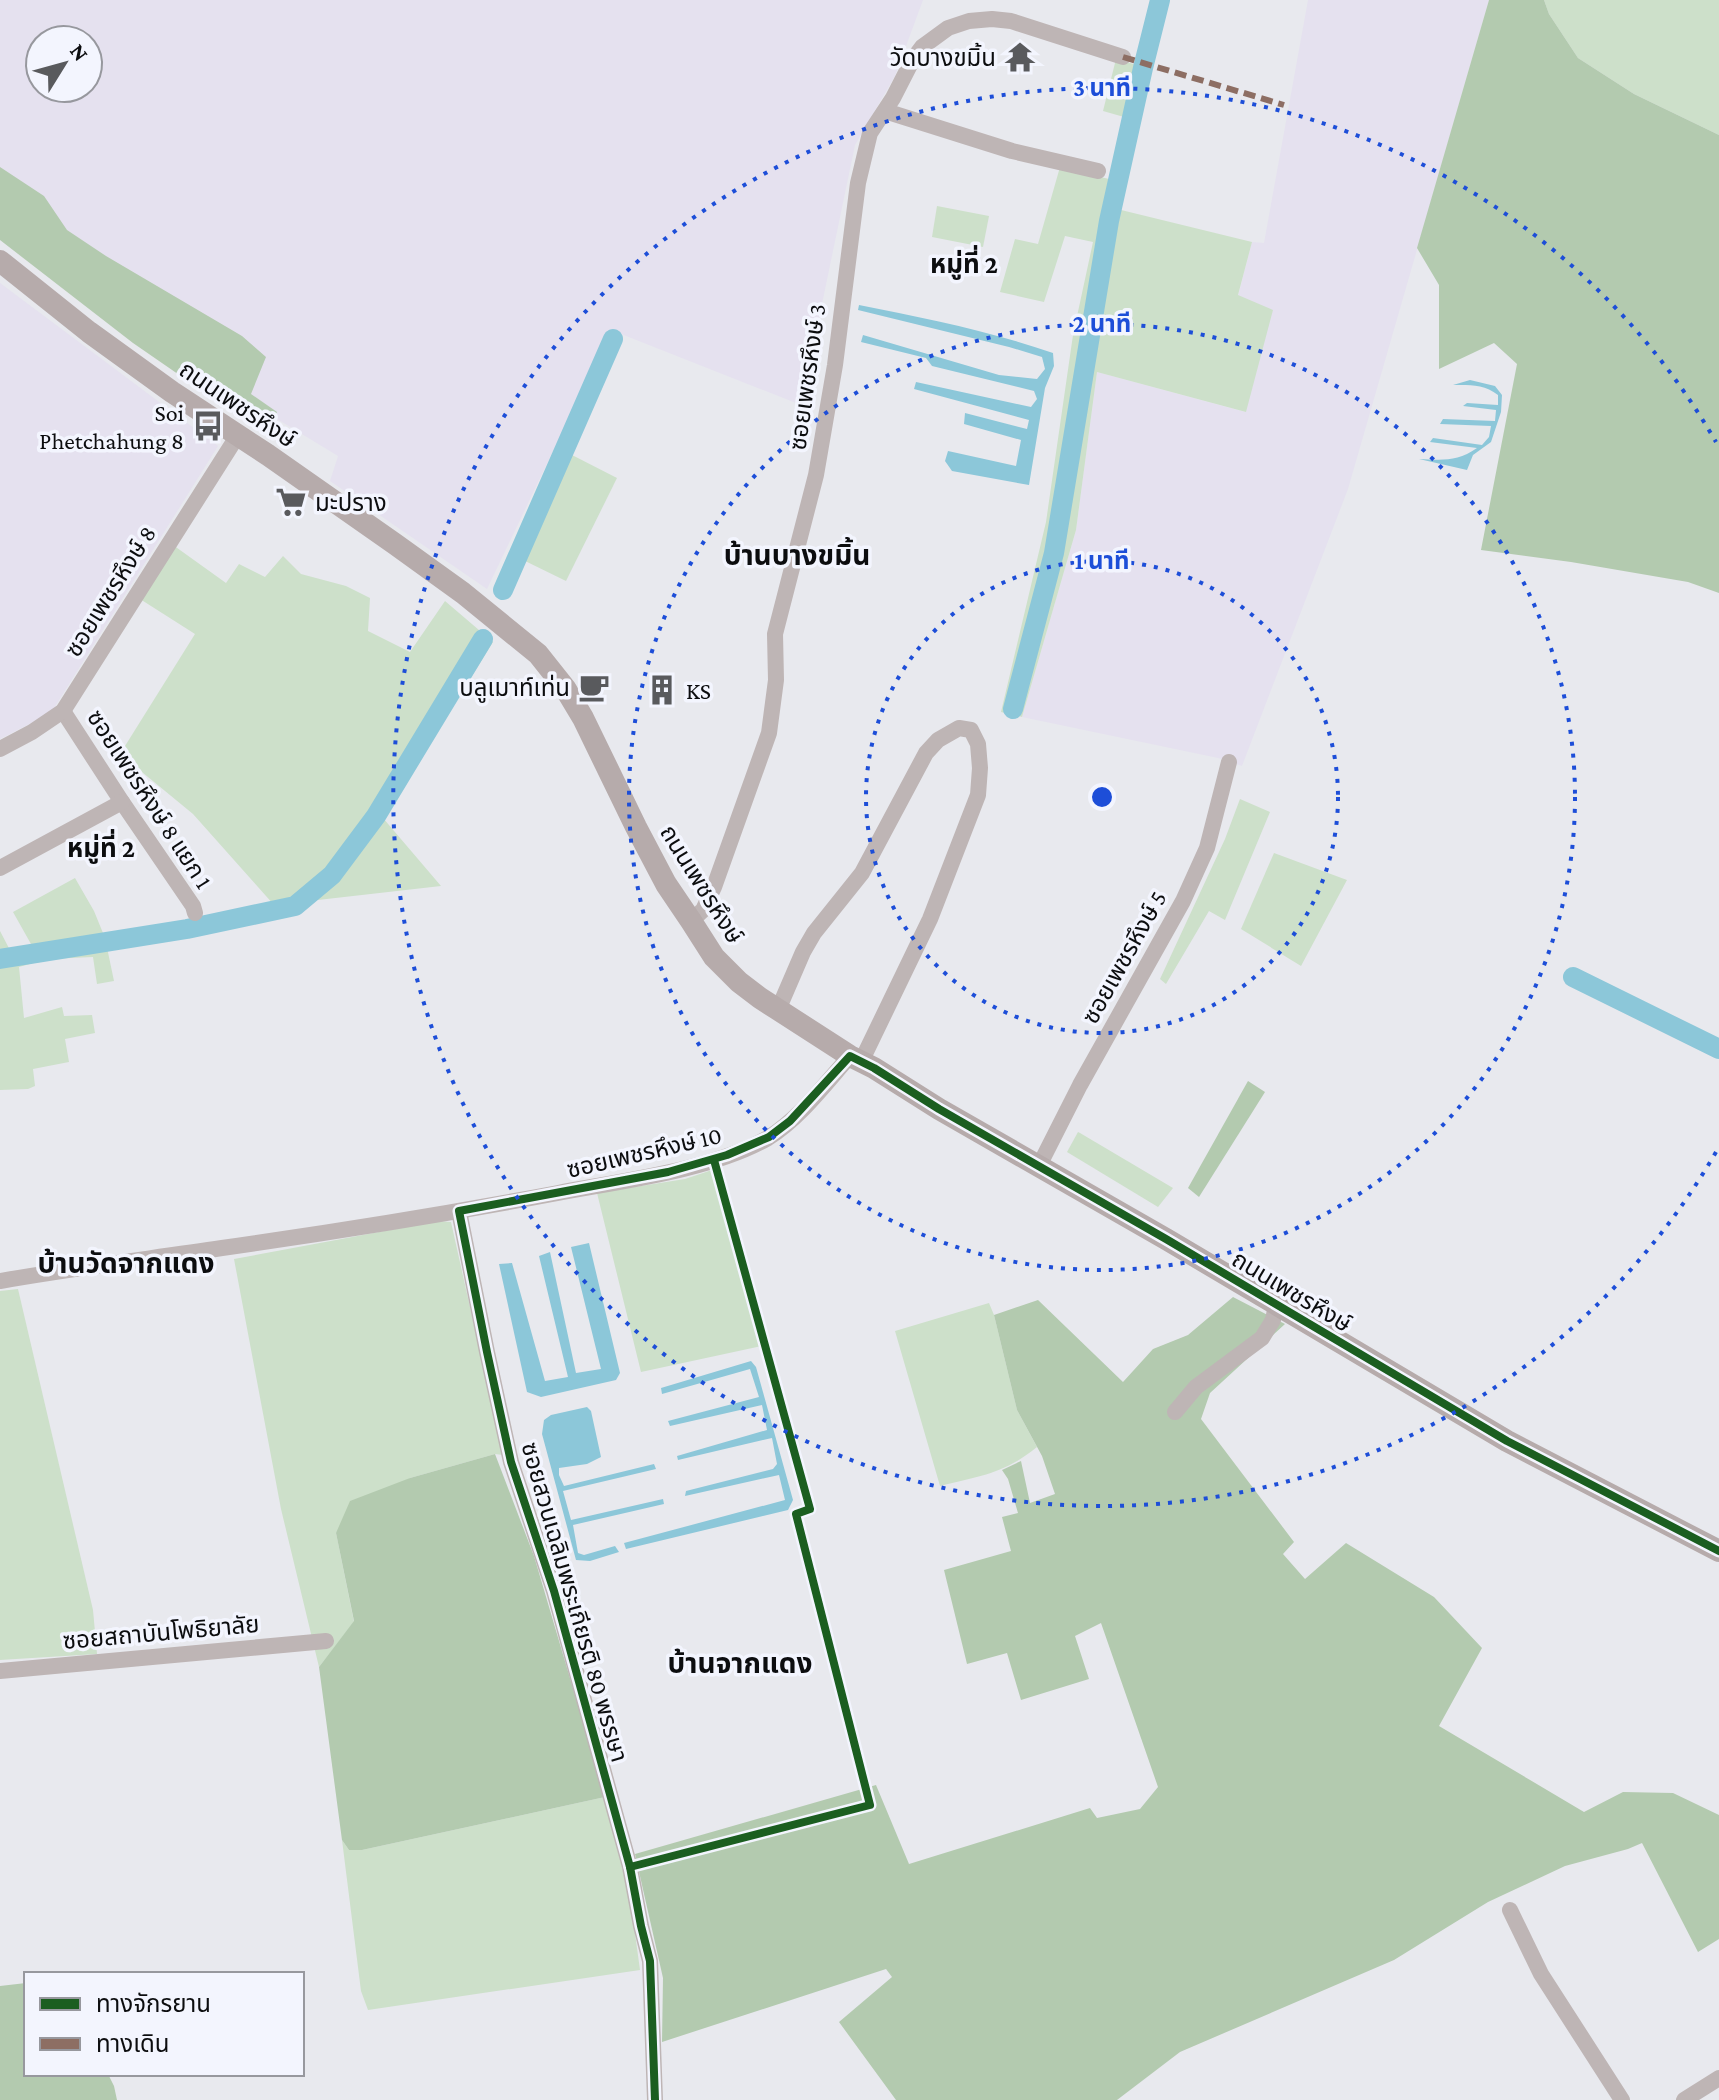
<svg xmlns="http://www.w3.org/2000/svg" width="1719" height="2100" viewBox="0 0 1719 2100" font-family="'Crimson Pro','Noto Sans Thai',serif">
  <rect width="100%" height="100%" fill="#e8e9ee"/>
  <g fill="#e5e1ef" fill-rule="evenodd">
    <path d="M0,0H923L895,76L855,145L801,405L611,330L487,589L330,481L338,456L259,408L0,215ZM40,40H88V88H40Z"/>
    <path d="M1308,0H1489L1348,489L1242,766L1218,758L1022,717L1076,530L1097,372L1245,412L1238,296L1252,242L1264,243Z"/>
    <path d="M0,283L218,446L51,713L0,739Z"/>
  </g>
  <g fill="#cde0ca">
    <path d="M1544,0H1719V135L1634,94L1578,58L1549,14Z"/>
    <path d="M1141,46L1152,51L1117,209L1252,242L1238,295L1273,310L1246,412L1097,372L1076,530L1022,717L1001,712L1046,522L1073,335L1093,242L1065,236L1044,302L1000,292L1015,239L1038,244L1060,167L1109,179L1124,117L1103,111L1116,59L1137,65Z"/>
    <path d="M937,206L989,216L983,247L932,237Z"/>
    <path d="M572,455L617,478L566,581L521,559Z"/>
    <path d="M173,545L226,583L239,564L265,577L283,556L301,574L346,586L370,598L368,631L410,652L445,601L493,642L383,818L441,886L274,905L193,814L120,754L195,634L140,599Z"/>
    <path d="M1240,799L1270,812L1225,920L1209,911L1166,984L1160,979L1225,839Z"/>
    <path d="M1274,853L1347,880L1301,966L1241,929Z"/>
    <path d="M75,878L94,911L105,938L114,981L97,984L93,957L48,959L19,967L24,1018L62,1007L64,1016L92,1015L95,1033L65,1039L69,1062L33,1069L35,1086L28,1089L0,1090V931L12,954L31,944L13,912Z"/>
    <path d="M1078,1132L1080,1133L1173,1188L1158,1207L1067,1152Z"/>
    <path d="M715,1169L766,1345L641,1372L597,1193L685,1179Z"/>
    <path d="M438,1221L451,1222L503,1455L495,1454L410,1478L336,1533L354,1622L319,1667L281,1509L234,1259Z"/>
    <path d="M18,1289L93,1610L97,1654L0,1660V1291Z"/>
    <path d="M989,1303L994,1315L1017,1410L1037,1447C1004,1474 979,1476 940,1486L895,1331Z"/>
    <path d="M605,1797L631,1904L640,1970L368,2010L361,1991L342,1840L349,1850H362Z"/>
  </g>
  <g fill="#b3caaf">
    <path d="M1489,0H1544L1549,14L1578,58L1634,94L1719,135V593L1688,582L1571,562L1481,550L1517,364L1494,343L1439,369V285L1417,248Z"/>
    <path d="M0,167L44,196L67,230L106,256L242,336L266,357L251,394L277,412L270,425L259,430L133,343L0,240Z"/>
    <path d="M1248,1081L1265,1092L1199,1197L1188,1188Z"/>
    <path d="M1233,1297L1285,1324L1210,1393L1201,1419L1294,1542L1283,1554L1305,1579L1346,1543L1434,1597L1482,1648L1439,1726L1584,1812L1623,1792L1673,1793L1719,1815V1939L1698,1952L1642,1843L1628,1849L1565,1866L1488,1902L1394,1960L1180,2052L1117,2100H896L839,2022L892,1977L886,1969L662,2042L663,1978L635,1854L876,1785L909,1864L1090,1808L1097,1818L1140,1809L1158,1787L1101,1623L1075,1636L1089,1679L1021,1700L1007,1653L967,1664L944,1570L1011,1551L1002,1517L1018,1513L1008,1479L1002,1470L1021,1461L1030,1503L1055,1494L1042,1456L1017,1410L994,1315L1038,1300L1123,1382L1153,1349L1188,1335Z"/>
    <path d="M495,1454L534,1556L605,1797L362,1850H349L342,1840L319,1667L354,1621L336,1533L350,1501L410,1478Z"/>
    <path d="M26,1983V2074H108L114,2086L117,2100H0V1986Z"/>
  </g>
  <g fill="#8cc7d9">
    <path d="M859,305C924,318 990,331 1053,353L1054,366L1045,388L1029,485L952,471L945,461L948,451L1016,466L1021,440L964,424L965,413L1027,429L1029,420L914,389L916,382L1031,407L1037,399L1034,391L932,366L926,358L861,342L863,335L999,375L1037,379L1045,369L1042,357L1009,347L858,310Z"/>
    <path d="M1470,380L1495,386L1502,395L1501,412L1491,442L1473,455L1467,470L1419,459C1442,460 1457,462 1477,448L1430,442L1433,438L1482,445L1489,437L1491,426L1440,424L1443,419L1495,421L1496,410L1463,406L1467,403L1498,405V395C1484,384 1470,385 1453,385Z"/>
    <path d="M589,1243L620,1373L616,1380L541,1397L527,1392L499,1264L512,1263L545,1381L568,1377L539,1256L550,1252L576,1373L601,1369L571,1247Z"/>
    <path d="M751,1361L756,1367L793,1500L788,1510L626,1549L624,1543L785,1500L779,1475L685,1496L686,1491L773,1469L777,1464L772,1438L678,1460L677,1456L767,1430L762,1405L670,1426L668,1421L759,1397L750,1369L662,1394L661,1388Z"/>
    <path d="M587,1407L591,1411L601,1457L587,1464L559,1468V1475L564,1486L654,1464L656,1469L563,1491L571,1520L663,1499L664,1504L573,1525L578,1553L584,1555L615,1546L619,1552L590,1561L576,1560L542,1434L544,1420L551,1415Z"/>
  </g>
  <g fill="none" stroke-linecap="round" stroke-linejoin="round">
    <g stroke="#8cc7d9" stroke-width="20">
      <path d="M503,590L613,339"/>
      <path d="M1013,709L1054,553L1109,221L1143,68L1160,0"/>
      <path d="M0,959L187,929L295,906L332,875L376,816L483,639"/>
      <path d="M1573,977L1719,1049"/>
    </g>
    <g stroke="#beb5b5" stroke-width="16">
      <path d="M885,111L1012,151L1098,171"/>
      <path d="M63,711L122,802L193,906L195,913"/>
      <path d="M0,749L32,732L63,711L238,435"/>
      <path d="M0,868L122,802"/>
      <path d="M691,921L703,910L714,887L769,733L776,680L775,634L816,475L835,365L858,183L870,133L893,98L913,59L922,47L948,28L969,21L992,19L1011,21L1123,57"/>
      <path d="M778,1010L803,952L814,933L862,873L926,753L938,740L959,728L971,730L978,744L980,768L978,795L930,919L861,1062"/>
      <path d="M1039,1166L1080,1085L1183,901L1207,848L1229,762"/>
      <path d="M459,1211L487,1352L511,1462L554,1591L630,1867L641,1926L650,1961L655,2100"/>
      <path d="M0,1281C74,1268 148,1259 222,1248C334,1232 446,1214 558,1193C621,1181 713,1170 768,1138C800,1118 825,1084 850,1056"/>
      <path d="M1175,1412L1196,1387L1262,1338L1273,1320L1276,1305"/>
      <path d="M0,1671L326,1641"/>
      <path d="M1510,1910L1541,1974L1622,2100"/>
      <path d="M1684,2100L1719,2078"/>
    </g>
    <path stroke="#b6abab" stroke-width="22" d="M0,261L89,332L172,392L268,455L395,544L463,593L538,654L565,688L583,718L636,827L666,884L691,921L714,957L739,982L760,998L850,1056L874,1068L939,1109L1166,1239L1507,1441L1719,1551"/>
    <path stroke="#8d6e63" stroke-width="6" stroke-dasharray="12 6" stroke-linecap="butt" d="M1123,57L1284,105"/>
    <g stroke="#f3f5fe" stroke-width="13">
      <g id="cycleway">
        <path d="M630,1867L870,1805L796,1514L810,1509L714,1160"/>
        <path d="M655,2100L650,1961L641,1926L630,1867L554,1591L511,1462L487,1352L459,1211L668,1172L727,1155L769,1137L790,1121L850,1056L874,1068L939,1109L1166,1239L1507,1441L1719,1551"/>
      </g>
    </g>
    <use href="#cycleway" stroke="#1b5e20" stroke-width="8"/>
  </g>
  <g fill="none" stroke="#1d4ed8" stroke-width="4" stroke-dasharray="4 8">
    <circle cx="1102" cy="797" r="236"/>
    <circle cx="1102" cy="797" r="473"/>
    <path d="M1716 1152A709 709 0 1 1 1716 442"/>
  </g>
  <defs>
    <g id="temple-bare" transform="scale(2.4)"><path d="M0-6L5-2H3V0L6.5 2.5H4V6H1.5V3h-3V6H-4V2.5H-6.5L-3 0V-2H-5Z" fill="#595a5d" stroke="#f3f5fe" stroke-width="2.5" paint-order="stroke"/></g>
    <g id="bus-bare" transform="scale(2.4)"><path d="M-5-6H5V4H4V6H2V4H-2V6H-4V4H-5ZM-3.5-4V0h7V-4ZM-3.5 1.2v1.5H-2V1.2ZM2 1.2v1.5H3.5V1.2Z" fill="#595a5d" stroke="#f3f5fe" stroke-width="2.5" paint-order="stroke"/></g>
    <g id="supermarket-bare" transform="scale(2.4)"><path d="M-6-5.5h2.5l.6 2H6L4.5 2H-2.5L-4.4-4H-6ZM-1.5 3.2a1.3 1.3 0 1 0 .1 0ZM3 3.2a1.3 1.3 0 1 0 .1 0Z" fill="#595a5d" stroke="#f3f5fe" stroke-width="2.5" paint-order="stroke"/></g>
    <g id="cafe-bare" transform="scale(2.4)"><path d="M-5.5-4.5H6V0H3Q3 3.5 0 3.5H-2.5Q-5.5 3.5-5.5 0ZM3-3.2v2h1.7v-2ZM-6 4.5H4V6H-6Z" fill="#595a5d" stroke="#f3f5fe" stroke-width="2.5" paint-order="stroke"/></g>
    <g id="building-bare" transform="scale(2.4)"><path d="M-4-6H4V6H1V3H-1V6H-4ZM-2.5-4.3h1.7v1.8h-1.7ZM.8-4.3h1.7v1.8H.8ZM-2.5-1h1.7V.8h-1.7ZM.8-1h1.7V.8H.8Z" fill="#595a5d" stroke="#f3f5fe" stroke-width="2.5" paint-order="stroke"/></g>
  </defs>
  <g fill-rule="evenodd">
    <use href="#temple-bare" x="1020" y="57"/>
    <use href="#bus-bare" x="208" y="426"/>
    <use href="#supermarket-bare" x="291" y="502"/>
    <use href="#cafe-bare" x="594" y="687"/>
    <use href="#building-bare" x="662" y="690"/>
  </g>
  <g text-anchor="middle" dominant-baseline="central" stroke-width="7" stroke-linejoin="round" paint-order="stroke">
    <g font-size="24" fill="#0c0d0f" stroke="#f3f5fe" text-anchor="end">
      <text x="996" y="57">วัดบางขมิ้น</text>
      <text x="184" y="412">Soi<tspan x="184" dy="28">Phetchahung 8</tspan></text>
      <text x="315" y="502" text-anchor="start">มะปราง</text>
      <text x="570" y="687">บลูเมาท์เท่น</text>
      <text x="686" y="690" text-anchor="start">KS</text>
    </g>
    <g font-size="24" fill="#0c0d0f" stroke="#f3f5fe">
      <text transform="translate(807 377) rotate(-82)">ซอยเพชรหึงษ์ 3</text>
      <text transform="translate(238 404) rotate(34)">ถนนเพชรหึงษ์</text>
      <text transform="translate(110 591) rotate(-58)">ซอยเพชรหึงษ์ 8</text>
      <text transform="translate(150 799) rotate(57)">ซอยเพชรหึงษ์ 8 แยก 1</text>
      <text transform="translate(702 884) rotate(58)">ถนนเพชรหึงษ์</text>
      <text transform="translate(1124 957) rotate(-61)">ซอยเพชรหึงษ์ 5</text>
      <text transform="translate(644 1152) rotate(-13)">ซอยเพชรหึงษ์ 10</text>
      <text transform="translate(1292 1291) rotate(31)">ถนนเพชรหึงษ์</text>
      <text transform="translate(575 1602) rotate(74)">ซอยสวนเฉลิมพระเกียรติ 80 พรรษา</text>
      <text transform="translate(161 1632) rotate(-5)">ซอยสถาบันโพธิยาลัย</text>
    </g>
    <g font-size="26" font-weight="bold" fill="#0c0d0f" stroke="#f3f5fe">
      <text x="964" y="264">หมู่ที่ 2</text>
      <text x="101" y="848">หมู่ที่ 2</text>
    </g>
    <g font-size="28" font-weight="bold" fill="#0c0d0f" stroke="#f3f5fe">
      <text x="797" y="555">บ้านบางขมิ้น</text>
      <text x="126" y="1263">บ้านวัดจากแดง</text>
      <text x="740" y="1663">บ้านจากแดง</text>
    </g>
  </g>
  <circle cx="1102" cy="797" r="12" fill="#1d4ed8" stroke="#f3f5fe" stroke-width="4"/>
  <g font-size="24" text-anchor="middle" font-weight="bold" fill="#1d4ed8" stroke="#f3f5fe" stroke-width="7" stroke-linejoin="round" paint-order="stroke">
    <text x="1102" y="96">3 นาที</text>
    <text x="1102" y="332">2 นาที</text>
    <text x="1102" y="569">1 นาที</text>
  </g>
  <rect x="24" y="1972" width="280" height="104" fill="#f3f5fe" stroke="#97989e" stroke-width="2"/>
  <rect x="40" y="1998" width="40" height="12" fill="#1b5e20" stroke="#97989e" stroke-width="2"/>
  <text x="96" y="2012" font-size="24" fill="#0c0d0f">ทางจักรยาน</text>
  <rect x="40" y="2038" width="40" height="12" fill="#8d6e63" stroke="#97989e" stroke-width="2"/>
  <text x="96" y="2052" font-size="24" fill="#0c0d0f">ทางเดิน</text>
  <g transform="translate(64 64) rotate(53)"><circle r="38" fill="#f3f5fe" stroke="#97989e" stroke-width="2"/>
  <path d="M0-6L14 30L0 20L-14 30Z" fill="#595a5d"/>
  <text y="-12" font-size="22" font-weight="bold" text-anchor="middle" fill="#0c0d0f">N</text>
  </g>
</svg>
